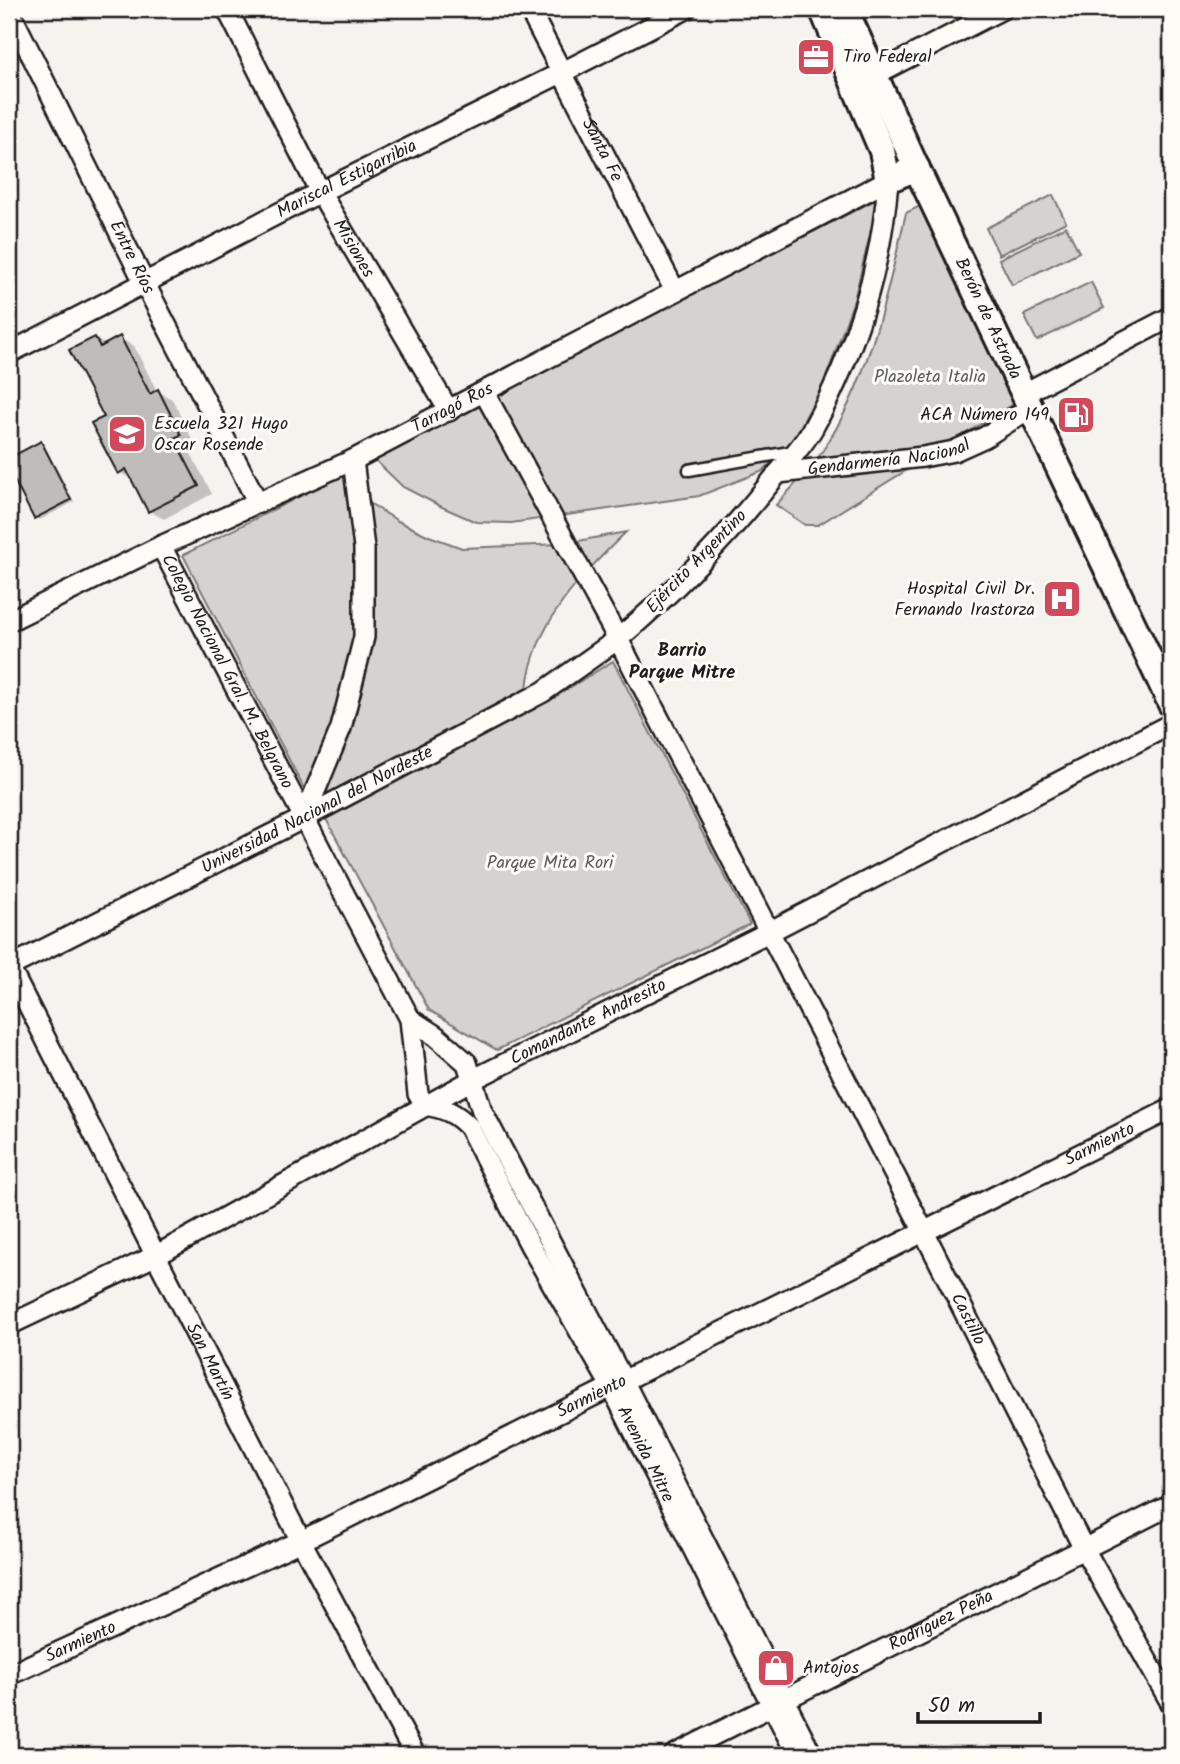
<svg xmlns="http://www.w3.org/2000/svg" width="1180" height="1764" viewBox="0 0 1180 1764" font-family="Kalam,sans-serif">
  <rect width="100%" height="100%" fill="#f4f3ee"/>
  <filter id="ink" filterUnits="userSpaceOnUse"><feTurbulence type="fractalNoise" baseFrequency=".0143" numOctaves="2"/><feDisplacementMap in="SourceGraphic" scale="14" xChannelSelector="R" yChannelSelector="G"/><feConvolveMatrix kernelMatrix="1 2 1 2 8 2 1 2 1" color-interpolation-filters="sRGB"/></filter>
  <g filter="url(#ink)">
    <g fill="#d4d3cf" stroke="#787876" stroke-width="2">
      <path d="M1053,195L1066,222L999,255L986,228Z"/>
      <path d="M879,198L854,300L824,383L793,440L763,471L699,496L511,523L476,522L442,507L403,487L373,458Z"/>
      <path d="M920,206L1015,403L818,525H805L776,505C791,488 809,471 822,452C869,381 887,295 906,213Z"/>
      <path d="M1066,226L1079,252L1012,285L999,259Z"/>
      <path d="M1091,282L1104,308L1037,341L1024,315Z"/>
      <path d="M342,475L371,504L398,521L429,536L462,548L562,544L626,532C582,575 534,623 527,688L311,802L183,555Z"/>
      <path d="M613,661L750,924L497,1050L429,1010L326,819L535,709Z"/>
    </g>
    <g fill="#0003">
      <path d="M119,338L134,346L157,391L172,399L194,443L187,446L212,494L164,519L149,511L134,481L119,472L106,417L95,339L106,345Z"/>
      <path d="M41,443L45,446L74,502L40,520L36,518L9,466V460Z"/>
    </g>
    <g fill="#bebdba" stroke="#1c1c1c" stroke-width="2">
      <path d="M120,336L150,394L158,389L181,435L174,438L199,486L148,512L126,469L118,474L91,423L104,417L69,350L95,337L100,347Z"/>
      <path d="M41,441L71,500L34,519L9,470V458Z"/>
    </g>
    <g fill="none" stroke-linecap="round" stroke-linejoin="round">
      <g stroke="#1c1c1c" stroke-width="15">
        <path id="service" d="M689,470L795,451"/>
      </g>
      <g stroke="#1c1c1c" stroke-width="24">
        <g id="minor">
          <path id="s1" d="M227,9L320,192L449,411"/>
          <path id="s2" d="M529,9L675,291"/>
          <path id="s3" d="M9,10L144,282L258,503"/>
          <path d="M874,75L1002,9"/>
          <path id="s4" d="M888,180C882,265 855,353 813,428C803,446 787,462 774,478C727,537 676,590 618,639L924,1232L1084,1549L1171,1703"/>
          <path id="s5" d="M9,353L320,192L561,73L686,9"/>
          <path d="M1023,394L1171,317"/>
          <path id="s6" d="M778,473L923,457L954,451L985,437L1030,408"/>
          <path id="s7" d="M161,546L410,1019L418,1094L425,1105"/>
          <path id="s8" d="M9,621L161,546L353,460L888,180"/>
          <path d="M304,818L341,728L364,637V548L353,460"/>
          <path id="s9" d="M9,967L304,818L543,692L618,639L484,392"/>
          <path id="s10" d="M9,967L301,1541L415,1755"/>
          <path d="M410,1019L436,1036L467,1063L482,1111L623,1380L812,1755"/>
          <path id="s11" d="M425,1105C444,1108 456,1113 469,1127L530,1245L611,1386L797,1755"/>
          <path id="s12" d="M9,1325L157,1255L472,1080L769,932L1171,724"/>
          <path id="s13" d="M9,1675L301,1541L1171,1109"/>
          <path id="s14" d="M674,1755L1171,1505"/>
        </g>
      </g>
      <g stroke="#1c1c1c" stroke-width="30">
        <g id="tertiary">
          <path d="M822,9L882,151L888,180L917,168"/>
          <path id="s15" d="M845,9L916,167L1171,704"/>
        </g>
      </g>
      <use href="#service" stroke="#fdfcf7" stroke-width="10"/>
      <use href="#minor" stroke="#fdfcf7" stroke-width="19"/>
      <use href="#tertiary" stroke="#fdfcf7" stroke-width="24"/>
    </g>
  </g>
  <defs>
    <g id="office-square" transform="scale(2.0125)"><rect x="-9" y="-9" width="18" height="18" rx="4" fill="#d1495b" stroke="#fdfcf7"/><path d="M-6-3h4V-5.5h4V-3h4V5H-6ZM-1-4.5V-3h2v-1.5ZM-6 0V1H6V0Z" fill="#fff"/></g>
    <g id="fuel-square" transform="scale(2.0125)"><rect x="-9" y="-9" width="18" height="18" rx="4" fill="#d1495b" stroke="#fdfcf7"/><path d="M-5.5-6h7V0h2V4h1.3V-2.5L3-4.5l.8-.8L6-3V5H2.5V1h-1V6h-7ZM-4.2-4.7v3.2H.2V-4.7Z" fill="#fff"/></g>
    <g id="school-square" transform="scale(2.0125)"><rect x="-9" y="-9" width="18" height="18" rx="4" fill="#d1495b" stroke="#fdfcf7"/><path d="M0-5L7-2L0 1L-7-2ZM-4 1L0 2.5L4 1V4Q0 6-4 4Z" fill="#fff"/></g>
    <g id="hospital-square" transform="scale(2.0125)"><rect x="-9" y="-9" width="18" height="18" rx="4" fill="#d1495b" stroke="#fdfcf7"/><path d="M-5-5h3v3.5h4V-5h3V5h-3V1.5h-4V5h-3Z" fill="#fff"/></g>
    <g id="shop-square" transform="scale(2.0125)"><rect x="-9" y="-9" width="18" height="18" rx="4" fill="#d1495b" stroke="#fdfcf7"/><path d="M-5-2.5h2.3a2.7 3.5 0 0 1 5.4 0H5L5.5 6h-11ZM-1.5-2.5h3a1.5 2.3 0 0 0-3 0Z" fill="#fff"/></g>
  </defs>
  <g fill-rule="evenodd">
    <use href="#office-square" x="816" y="57"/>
    <use href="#fuel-square" x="1076" y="415"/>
    <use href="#school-square" x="127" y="434"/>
    <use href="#hospital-square" x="1062" y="599"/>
    <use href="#shop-square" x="776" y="1668"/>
  </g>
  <g text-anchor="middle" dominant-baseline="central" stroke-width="6" stroke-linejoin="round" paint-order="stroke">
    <g font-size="18" fill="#1c1c1c" stroke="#fdfcf7" text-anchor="start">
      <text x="843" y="57">Tiro Federal</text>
      <text x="1049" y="415" text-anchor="end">ACA Número 149</text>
      <text x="154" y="424">Escuela 321 Hugo<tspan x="154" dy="21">Oscar Rosende</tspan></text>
      <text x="1035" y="589" text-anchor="end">Hospital Civil Dr.<tspan x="1035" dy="21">Fernando Irastorza</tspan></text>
      <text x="803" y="1668">Antojos</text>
    </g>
    <g font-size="18" fill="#1c1c1c" stroke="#fdfcf7">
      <text stroke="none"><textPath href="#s2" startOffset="159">Santa Fe</textPath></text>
      <text stroke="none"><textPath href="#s5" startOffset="380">Mariscal Estigarribia</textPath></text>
      <text stroke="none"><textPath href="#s1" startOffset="271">Misiones</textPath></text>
      <text stroke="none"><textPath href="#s3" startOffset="276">Entre Ríos</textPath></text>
      <text stroke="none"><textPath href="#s15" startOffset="341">Berón de Astrada</textPath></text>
      <text stroke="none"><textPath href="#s8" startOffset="492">Tarragó Ros</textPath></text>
      <text stroke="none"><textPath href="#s6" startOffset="112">Gendarmería Nacional</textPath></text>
      <text transform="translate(697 562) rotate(-46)">Ejército Argentino</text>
      <text stroke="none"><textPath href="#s7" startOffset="142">Colegio Nacional Gral. M. Belgrano</textPath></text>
      <text stroke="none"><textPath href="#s9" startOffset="346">Universidad Nacional del Nordeste</textPath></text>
      <text stroke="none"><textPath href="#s12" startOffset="654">Comandante Andresito</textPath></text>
      <text stroke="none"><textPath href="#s13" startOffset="1213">Sarmiento</textPath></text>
      <text stroke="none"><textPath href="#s4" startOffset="1314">Castillo</textPath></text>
      <text stroke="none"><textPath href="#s10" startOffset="443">San Martín</textPath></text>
      <text stroke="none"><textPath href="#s13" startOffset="646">Sarmiento</textPath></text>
      <text stroke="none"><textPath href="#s11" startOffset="422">Avenida Mitre</textPath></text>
      <text stroke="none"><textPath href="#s14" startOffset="299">Rodríguez Peña</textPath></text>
      <text stroke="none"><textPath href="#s13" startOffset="79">Sarmiento</textPath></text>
    </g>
    <g font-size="18" fill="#5c5c5b" stroke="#fdfcf7">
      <text x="930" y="377">Plazoleta Italia</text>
      <text x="550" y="863">Parque Mita Rori</text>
    </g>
    <g font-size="19" font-weight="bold" fill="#1c1c1c" stroke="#fdfcf7">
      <text x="682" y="651">Barrio<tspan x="682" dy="22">Parque Mitre</tspan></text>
    </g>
  </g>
  <rect width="1180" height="1764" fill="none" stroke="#fdfcf7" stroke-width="35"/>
  <rect x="18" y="18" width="1145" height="1729" fill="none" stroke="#1c1c1c" stroke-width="2.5" filter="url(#ink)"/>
  <path d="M918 1712v10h122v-10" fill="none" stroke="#1c1c1c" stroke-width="3.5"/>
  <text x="928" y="1712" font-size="21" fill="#1c1c1c" stroke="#fdfcf7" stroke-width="5" paint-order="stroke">50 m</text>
</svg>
